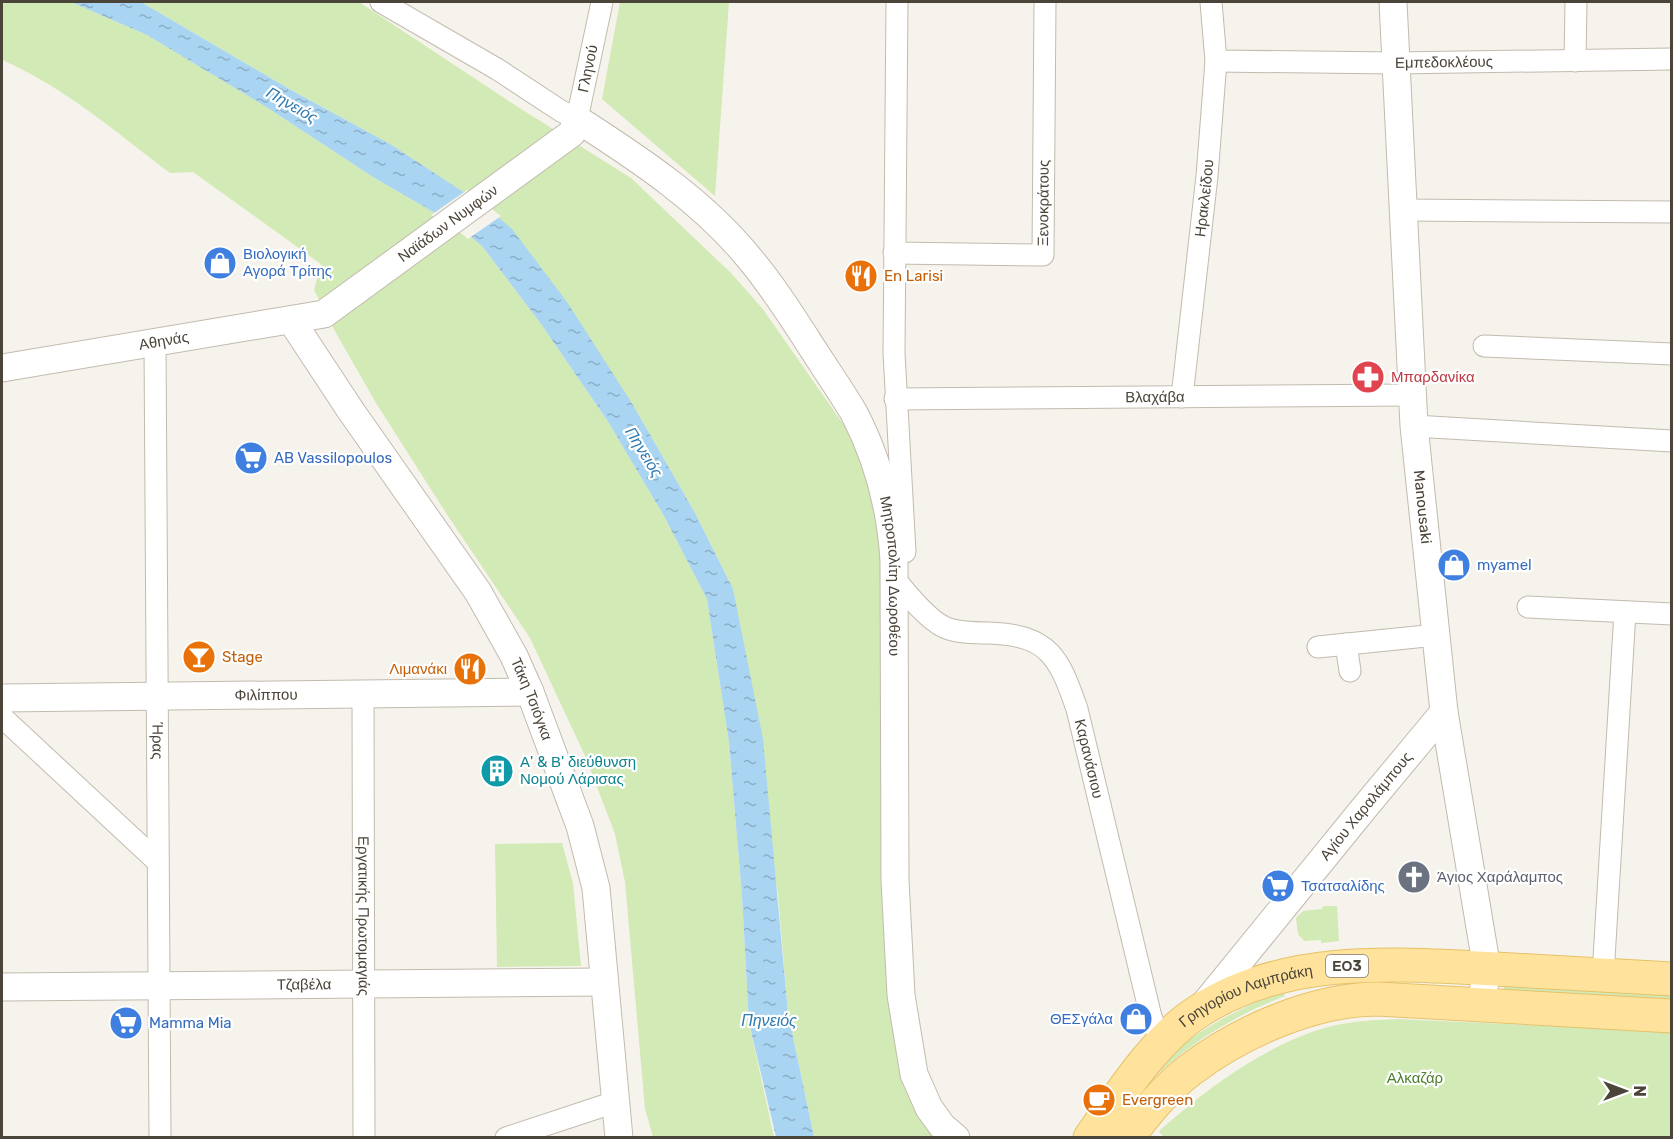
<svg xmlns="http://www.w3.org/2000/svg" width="1673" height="1139" viewBox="0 0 1673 1139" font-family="Rubik,sans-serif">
  <defs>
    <pattern id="water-ripples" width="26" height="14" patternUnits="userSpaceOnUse" patternTransform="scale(1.5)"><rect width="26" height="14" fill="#a9d4f2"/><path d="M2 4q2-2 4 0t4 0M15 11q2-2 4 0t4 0" fill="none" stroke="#8caec5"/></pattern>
  </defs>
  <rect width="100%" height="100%" fill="#f6f3ec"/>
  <g fill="#d2eab5">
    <path d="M2,2H71L147,35L268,108L373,177L459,227L482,246L541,324L607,420L664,516L707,599L729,742L742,896L749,1023L774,1137H653L645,1109L625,882L615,834L586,758L530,638L446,513L376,403L336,333L314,290L321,264L193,172L170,173C117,133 63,86 2,60Z"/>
    <path d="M141,2H359L518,107L631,178L731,273L762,308L846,428L872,488L882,542L886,950L939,1137H814L788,1013L778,895L733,589L695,513L633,405L485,206L390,144L291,90Z"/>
    <path d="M620,2H729L715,196L602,99Z"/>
    <path d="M562,843L573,883L581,966L497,967L495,844Z"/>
    <path d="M1323,906H1337L1339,941L1321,943V940L1304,941L1298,934L1296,918L1303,911L1322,909Z"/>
    <path d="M1504,982L1671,990V1001L1504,992Z"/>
    <path d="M1283,991L1285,996C1233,1016 1190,1043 1150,1081C1156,1073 1163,1063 1170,1056C1202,1026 1243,1007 1283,991Z"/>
    <path d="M1397,1019L1671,1032V1137L1164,1138L1159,1131C1207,1088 1269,1042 1332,1026C1353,1021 1375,1020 1397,1019Z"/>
  </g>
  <path fill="url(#water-ripples)" d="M71,2H141L291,90L390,144L485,206L512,229L567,302L633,405L695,513L733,589L763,739L788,1013L814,1137H776L749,1023L742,896L729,742L707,599L664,516L607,420L541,324L482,246L459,227L373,177L268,108L147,35Z"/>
  <path fill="#f6f3ec" d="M467,190L501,216L468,239L457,230L431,215Z"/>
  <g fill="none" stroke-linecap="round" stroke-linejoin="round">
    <g stroke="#c2bbae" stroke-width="23">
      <g id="minor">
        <path id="s1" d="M381,2L497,69L561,111L577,119L602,2"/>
        <path d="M897,2L894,353L905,552"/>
        <path id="s2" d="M1216,61L1395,63L1672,59"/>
        <path d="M1575,61L1576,2"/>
        <path d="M1402,210L1672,212"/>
        <path id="s3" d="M894,253L1043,255L1045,2"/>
        <path id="s4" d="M155,343L160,1138"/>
        <path d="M1484,346L1672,354"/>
        <path id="s5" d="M1182,397L1207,176L1216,61L1211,2"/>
        <path id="s6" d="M895,399L1412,395"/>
        <path d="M1414,426L1672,441"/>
        <path id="s7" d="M895,579C907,594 927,619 944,627C957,633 975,633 989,633C1049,635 1059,657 1077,709L1151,1017L1162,1044"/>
        <path d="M1528,607L1672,614"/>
        <path d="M1346,644L1350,671"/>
        <path d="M1318,647L1436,635"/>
        <path id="s8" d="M363,694L364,1138"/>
        <path d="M2,717L158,862"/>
        <path d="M1603,975L1625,612"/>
        <path d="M506,1138L615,1102"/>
      </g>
    </g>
    <g stroke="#c2bbae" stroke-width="29">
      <g id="tertiary">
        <path id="s9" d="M1393,2L1414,426L1444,712L1487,969L1481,1006"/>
        <path id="s10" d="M291,320L351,411L478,592L514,656L530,692L580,826L596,888L619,1138"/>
        <path id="s11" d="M2,368L324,314L572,133L577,119C639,159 703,201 750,259C777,291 799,328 822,363C833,380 844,396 854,413C878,459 891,510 894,561L895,880L901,995L914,1074L929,1108L942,1126L956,1138"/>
        <path id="s12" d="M2,698L530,692"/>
        <path id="s13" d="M2,987L604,982"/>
        <path id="s14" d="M1203,1006L1365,807L1444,712"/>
      </g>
    </g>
    <g stroke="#e6c16a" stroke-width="35">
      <g id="primary">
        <path id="s15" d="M1090,1138C1119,1096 1156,1038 1199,1011C1287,954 1395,964 1495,969C1554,972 1613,976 1672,979"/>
        <path d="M1127,1138C1146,1113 1166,1088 1190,1070C1240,1032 1314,999 1378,999L1672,1016"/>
      </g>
    </g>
    <use href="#minor" stroke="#fff" stroke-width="21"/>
    <use href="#tertiary" stroke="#fff" stroke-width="27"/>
    <use href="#primary" stroke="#ffe39c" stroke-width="33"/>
  </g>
  <defs>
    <g id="shop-disc" transform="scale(1.725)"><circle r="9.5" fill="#3f7fe0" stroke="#fff"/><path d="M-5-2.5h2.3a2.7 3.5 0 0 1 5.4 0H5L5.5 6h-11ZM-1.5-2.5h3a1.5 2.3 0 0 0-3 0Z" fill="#fff"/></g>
    <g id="restaurant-disc" transform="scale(1.725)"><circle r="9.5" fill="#e8710a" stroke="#fff"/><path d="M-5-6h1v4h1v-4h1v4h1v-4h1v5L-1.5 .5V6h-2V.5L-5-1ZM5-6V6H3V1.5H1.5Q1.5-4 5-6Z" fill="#fff"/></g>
    <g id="pharmacy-disc" transform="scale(1.725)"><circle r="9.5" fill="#e0444e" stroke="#fff"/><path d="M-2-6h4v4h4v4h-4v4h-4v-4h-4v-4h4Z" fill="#fff"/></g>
    <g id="supermarket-disc" transform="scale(1.725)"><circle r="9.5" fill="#3f7fe0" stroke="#fff"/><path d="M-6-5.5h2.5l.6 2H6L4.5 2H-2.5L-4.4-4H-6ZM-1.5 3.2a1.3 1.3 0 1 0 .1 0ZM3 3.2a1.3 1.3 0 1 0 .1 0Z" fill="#fff"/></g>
    <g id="bar-disc" transform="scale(1.725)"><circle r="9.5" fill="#e8710a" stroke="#fff"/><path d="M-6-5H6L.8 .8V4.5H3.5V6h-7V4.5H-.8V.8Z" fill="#fff"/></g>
    <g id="building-disc" transform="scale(1.725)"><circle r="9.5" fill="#0f9aa8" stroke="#fff"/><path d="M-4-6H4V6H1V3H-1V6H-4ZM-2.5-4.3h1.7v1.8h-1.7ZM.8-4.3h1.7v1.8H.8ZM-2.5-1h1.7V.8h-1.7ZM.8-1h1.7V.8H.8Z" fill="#fff"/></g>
    <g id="church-disc" transform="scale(1.725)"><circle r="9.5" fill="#6b7280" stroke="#fff"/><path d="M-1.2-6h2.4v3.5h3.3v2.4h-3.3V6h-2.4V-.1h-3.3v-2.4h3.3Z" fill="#fff"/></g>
    <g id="cafe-disc" transform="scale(1.725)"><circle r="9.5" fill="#e8710a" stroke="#fff"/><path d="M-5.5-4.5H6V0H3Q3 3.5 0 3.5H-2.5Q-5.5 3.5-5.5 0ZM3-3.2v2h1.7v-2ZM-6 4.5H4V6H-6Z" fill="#fff"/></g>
  </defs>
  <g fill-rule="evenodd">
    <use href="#shop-disc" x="220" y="263"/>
    <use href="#restaurant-disc" x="861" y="276"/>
    <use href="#pharmacy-disc" x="1368" y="377"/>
    <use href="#supermarket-disc" x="251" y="458"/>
    <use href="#shop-disc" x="1454" y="565"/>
    <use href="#bar-disc" x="199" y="657"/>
    <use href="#restaurant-disc" x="470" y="669"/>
    <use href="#building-disc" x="497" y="771"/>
    <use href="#church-disc" x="1414" y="877"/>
    <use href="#supermarket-disc" x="1278" y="886"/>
    <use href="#shop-disc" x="1136" y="1019"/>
    <use href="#supermarket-disc" x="126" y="1023"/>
    <use href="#cafe-disc" x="1099" y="1100"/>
  </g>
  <g text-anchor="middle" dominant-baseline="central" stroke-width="4.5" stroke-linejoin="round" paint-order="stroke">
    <rect fill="#fff" stroke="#817c74" stroke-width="1.5" x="1326" y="955" width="42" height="22" rx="4.5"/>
    <g font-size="14" font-weight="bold" fill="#4b4439">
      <text x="1347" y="966">ΕΟ3</text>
    </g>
    <g font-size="15" fill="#4b4439" stroke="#fff">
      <text stroke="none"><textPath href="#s2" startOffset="228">Εμπεδοκλέους</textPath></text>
      <text stroke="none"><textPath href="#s1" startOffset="280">Γληνού</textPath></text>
      <text stroke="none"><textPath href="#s5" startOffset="200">Ηρακλείδου</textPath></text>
      <text stroke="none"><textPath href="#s3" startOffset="201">Ξενοκράτους</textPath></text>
      <text stroke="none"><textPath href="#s11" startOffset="480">Ναϊάδων Νυμφών</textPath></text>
      <text stroke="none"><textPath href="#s11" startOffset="164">Αθηνάς</textPath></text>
      <text stroke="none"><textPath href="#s6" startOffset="260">Βλαχάβα</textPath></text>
      <text stroke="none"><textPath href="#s9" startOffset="506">Manousaki</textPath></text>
      <text stroke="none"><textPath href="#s11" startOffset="1227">Μητροπολίτη Δωροθέου</textPath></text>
      <text stroke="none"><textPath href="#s12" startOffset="264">Φιλίππου</textPath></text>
      <text stroke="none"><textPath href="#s10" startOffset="450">Τάκη Τσιόγκα</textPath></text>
      <text stroke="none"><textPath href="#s4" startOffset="398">Ήρας</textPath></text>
      <text stroke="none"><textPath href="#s7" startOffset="294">Καρανάσιου</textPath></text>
      <text stroke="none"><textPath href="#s14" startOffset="258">Αγίου Χαραλάμπους</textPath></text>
      <text stroke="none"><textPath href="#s8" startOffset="222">Εργατικής Πρωτομαγιάς</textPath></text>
      <text stroke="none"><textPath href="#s13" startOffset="302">Τζαβέλα</textPath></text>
      <text stroke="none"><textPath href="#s15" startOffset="218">Γρηγορίου Λαμπράκη</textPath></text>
    </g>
    <g font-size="15" fill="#366cbe" stroke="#fff" text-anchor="start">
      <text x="243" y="254">Βιολογική<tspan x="243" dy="17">Αγορά Τρίτης</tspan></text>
      <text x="274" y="458">AB Vassilopoulos</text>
      <text x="1477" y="565">myamel</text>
      <text x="1301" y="886">Τσατσαλίδης</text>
      <text x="1113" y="1019" text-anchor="end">ΘΕΣγάλα</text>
      <text x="149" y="1023">Mamma Mia</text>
    </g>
    <g font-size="15" fill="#c56008" stroke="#fff" text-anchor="start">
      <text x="884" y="276">En Larisi</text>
      <text x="222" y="657">Stage</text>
      <text x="447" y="669" text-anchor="end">Λιμανάκι</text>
      <text x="1122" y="1100">Evergreen</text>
    </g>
    <g font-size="15" fill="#be3a42" stroke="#fff" text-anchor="start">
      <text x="1391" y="377">Μπαρδανίκα</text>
    </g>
    <g font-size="15" fill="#0d838f" stroke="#fff" text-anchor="start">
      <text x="520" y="762">Α' &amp; Β' διεύθυνση<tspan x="520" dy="17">Νομού Λάρισας</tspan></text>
    </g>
    <g font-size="15" fill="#5b616d" stroke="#fff" text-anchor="start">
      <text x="1437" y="877">Άγιος Χαράλαμπος</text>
    </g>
    <g font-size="15" fill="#4a7f2a" stroke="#fff">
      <text x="1415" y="1078">Αλκαζάρ</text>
    </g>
    <g font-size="16" font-style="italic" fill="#2e7ab2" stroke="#fff">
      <text transform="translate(292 105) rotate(30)">Πηνειός</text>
      <text transform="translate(644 452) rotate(58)">Πηνειός</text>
      <text x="769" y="1020">Πηνειός</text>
    </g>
  </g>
  <rect width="1673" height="1139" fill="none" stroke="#4b4439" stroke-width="6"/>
  <g transform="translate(1625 1091) rotate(90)" stroke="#ffffff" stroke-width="4.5" paint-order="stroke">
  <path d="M0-4.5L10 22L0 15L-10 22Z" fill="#4b4439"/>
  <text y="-9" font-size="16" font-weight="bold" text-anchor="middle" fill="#4b4439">N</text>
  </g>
</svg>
